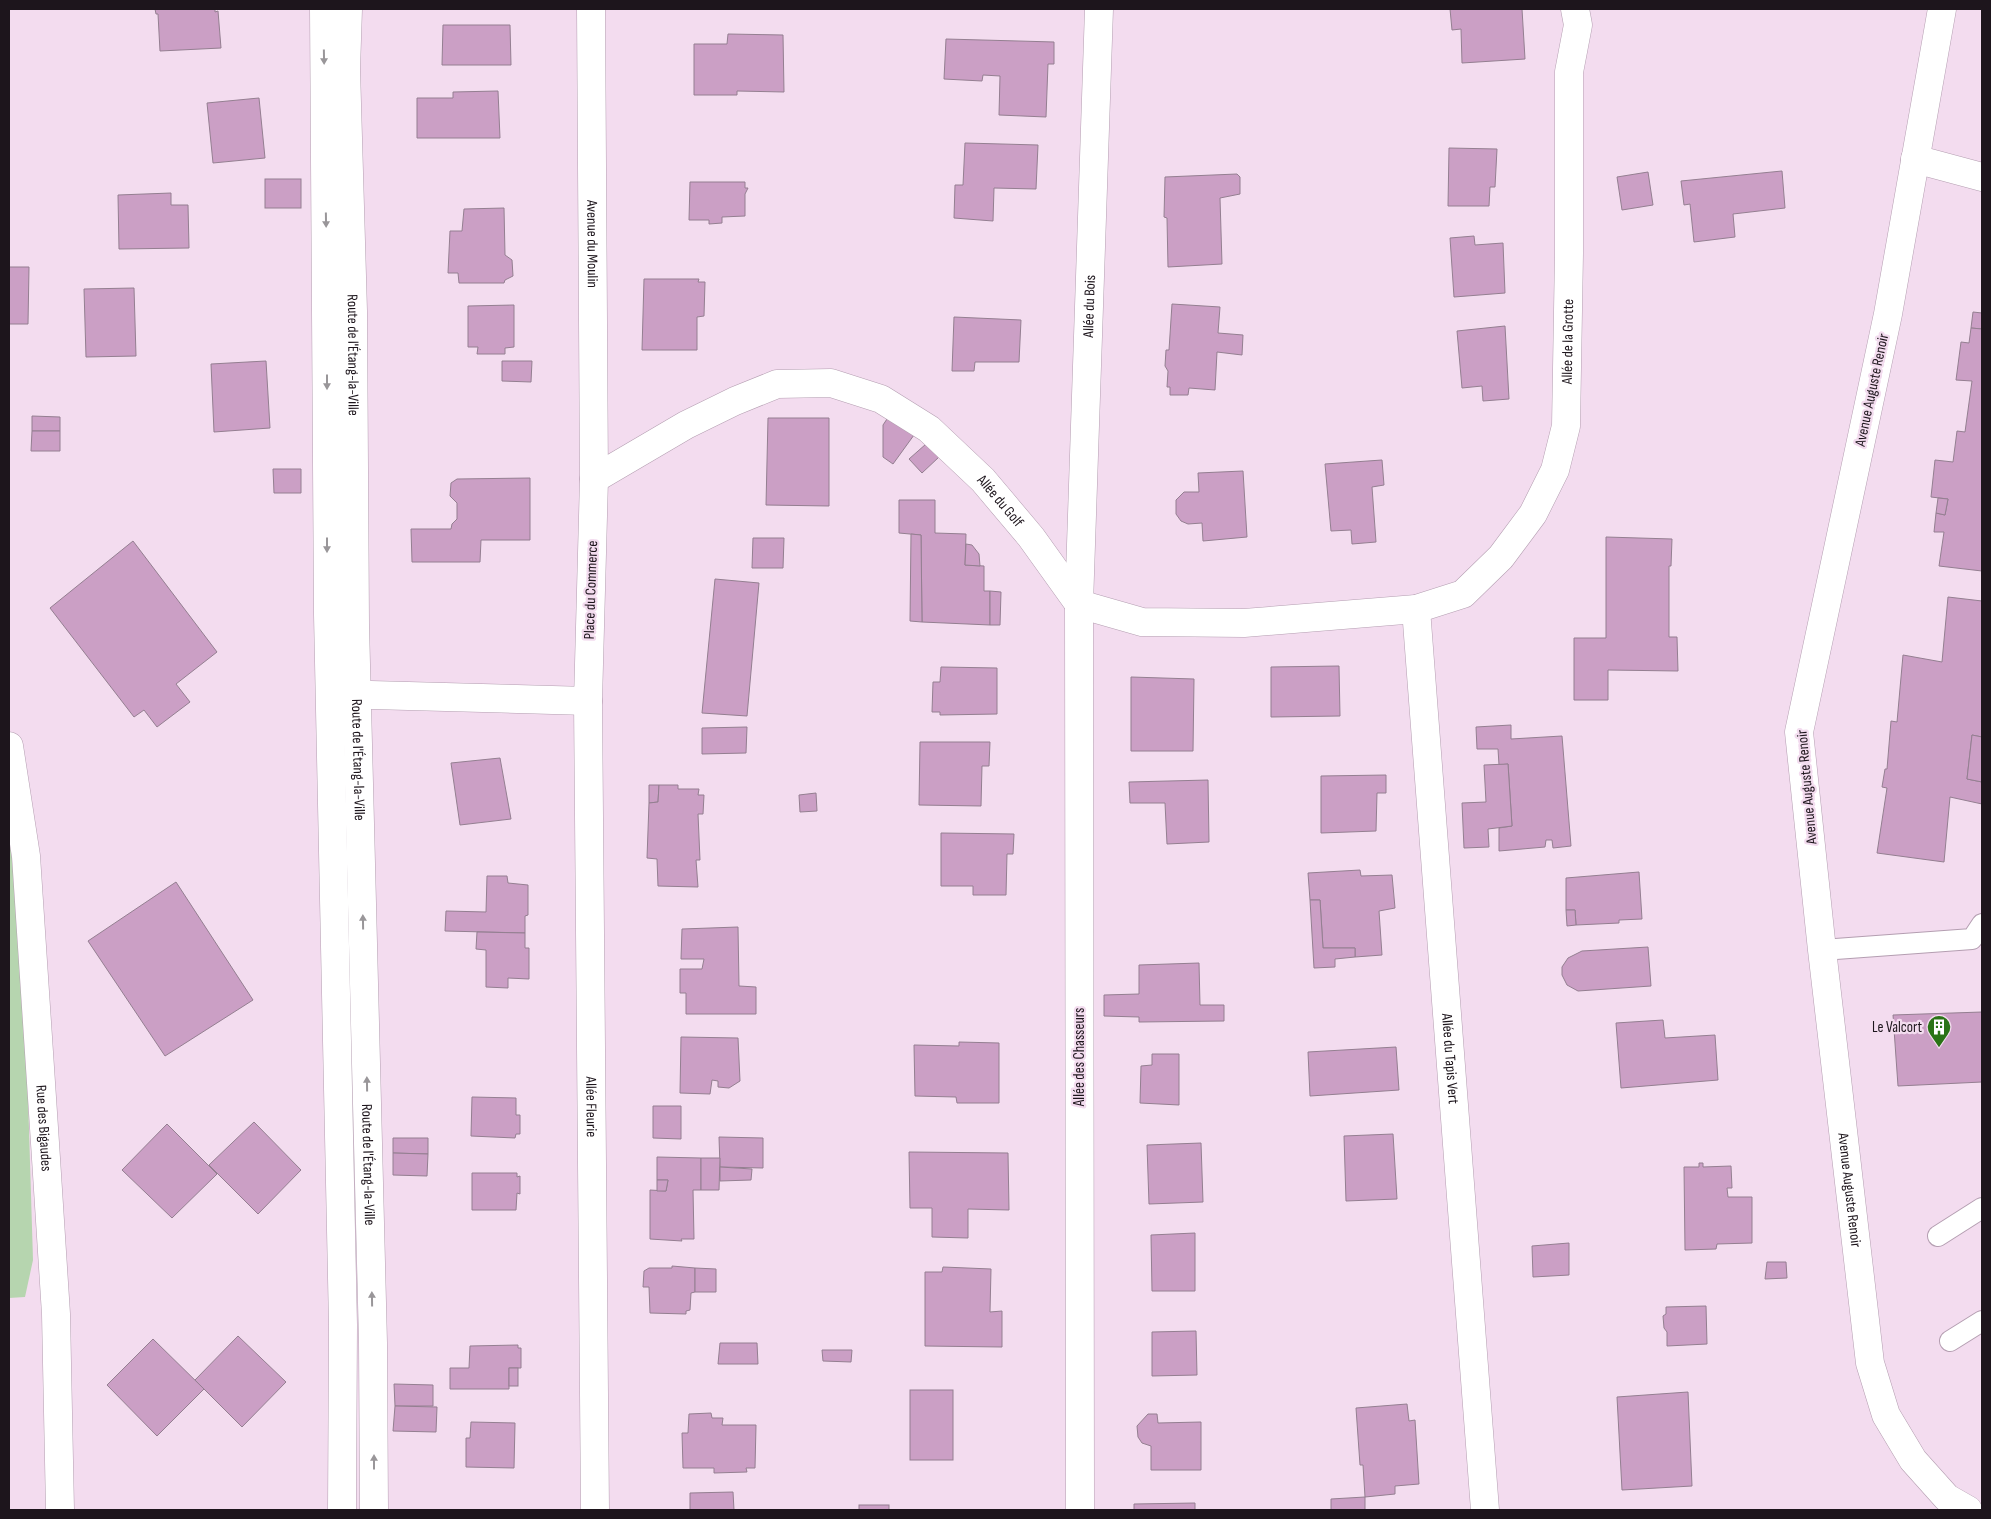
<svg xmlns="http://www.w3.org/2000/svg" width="1991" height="1519" viewBox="0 0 1991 1519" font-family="'Sofia Sans Condensed',sans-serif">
  <rect width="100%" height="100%" fill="#f3dcef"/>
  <path fill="#b6d5af" d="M9,791L21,868L33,1260L25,1297L9,1298Z"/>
  <g fill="#cb9fc5" stroke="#947f91">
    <path d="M155,9H215V12L218,11L221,48L160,51L158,14H156Z"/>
    <path d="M1450,9H1522L1525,59L1462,63L1461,29L1452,30Z"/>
    <path d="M443,25H510L511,65H442Z"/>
    <path d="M728,34L783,35L784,92L737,91V95H694V44H727Z"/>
    <path d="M946,39L1054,42V64H1048L1046,117L999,115L1000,76L983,75L982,81L944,79Z"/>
    <path d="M498,91L500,138H417V98H453V92Z"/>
    <path d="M259,98L265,158L213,163L207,103Z"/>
    <path d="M965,143L1038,145L1036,189L994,188L993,221L954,218L955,185H963Z"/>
    <path d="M1449,148L1497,149L1495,187H1490L1489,206H1448Z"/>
    <path d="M1782,171L1785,208L1733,214L1735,237L1694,242L1690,204L1684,205L1681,181Z"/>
    <path d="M1648,172L1653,205L1622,210L1617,177Z"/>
    <path d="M1237,174L1240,177V194L1220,198L1222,264L1168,267L1167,218L1164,217L1165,177Z"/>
    <rect x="265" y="179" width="36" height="29"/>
    <path d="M690,182H745V188H748L745,194V216L722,217V223L709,224V220H689Z"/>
    <path d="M171,193V205H188L189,248L119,249L118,195Z"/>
    <path d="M504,208L505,255L512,260L513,276L505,280L504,283H459L458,273H448L450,231H462L464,209Z"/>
    <path d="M1474,236L1475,245L1503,243L1505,293L1454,297L1450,238Z"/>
    <path d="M9,267H29L28,324H9Z"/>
    <path d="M644,279H699L698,282H705L704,316L697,317V350H642Z"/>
    <path d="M134,288L136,356L86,357L84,289Z"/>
    <path d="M1172,304L1220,307L1218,333L1243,335L1242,355L1217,352L1215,390L1189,388L1188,395H1170V387H1167L1168,371L1165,366L1166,350H1169Z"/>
    <path d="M514,305V347L505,348V354H477L478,347H468V306Z"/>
    <path d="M1973,312L1982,313V329L1971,328Z"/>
    <path d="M954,317L1021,320L1019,362H975L974,371H952Z"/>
    <path d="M1505,326L1509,399L1483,401L1482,386L1462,388L1457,331Z"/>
    <path d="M1971,328L1982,329V571L1939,566L1944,532H1934L1936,513L1945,515L1948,499L1931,497L1935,460L1953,462L1957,431L1965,432L1972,381L1956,380L1961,342L1969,343Z"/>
    <path d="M266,361L270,428L214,432L211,364Z"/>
    <path d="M502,361H532L531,382L502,381Z"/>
    <path d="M32,416L60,417V431H32Z"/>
    <path d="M889,416L914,435L893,464L883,457V425Z"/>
    <path d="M768,418H829V506L766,505Z"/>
    <path d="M32,431H60V451H31Z"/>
    <path d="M926,444L939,457L922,473L909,459Z"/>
    <path d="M1382,460L1384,485L1372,487L1376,542L1352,544L1351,530L1331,531L1325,464Z"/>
    <path d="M273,469H301V493H274Z"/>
    <path d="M1243,471L1247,537L1203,541L1202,523L1188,524L1181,521L1176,514V500L1184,492H1199L1198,473Z"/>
    <path d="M530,478V540H481L480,562H412L411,529H451L452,524L457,519V503L450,496L451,483L457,479Z"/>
    <path d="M1938,498L1948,499L1945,515L1936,513Z"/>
    <path d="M899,500H935V533L966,534L965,565L984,566V591H990V625L922,622L921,535L899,533Z"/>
    <path d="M911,534L921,535L922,622L910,621Z"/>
    <path d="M1606,537L1672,539L1671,566H1669V637H1677L1678,671L1608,670V700H1574V638H1606Z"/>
    <path d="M753,538H784L783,568H752Z"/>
    <path d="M133,541L217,652L176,684L190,702L157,727L144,710L134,717L50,608Z"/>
    <path d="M966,544L972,545L979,554L980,566L965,565Z"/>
    <path d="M715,579L759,583L747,716L702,713Z"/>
    <path d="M990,591L1001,592L1000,625H990Z"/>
    <path d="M1948,597L1982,601V737L1972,735L1967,779L1982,782V804L1950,797L1944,862L1877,853L1887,788L1882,787L1885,769H1887L1891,721L1897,722L1903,655L1942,662Z"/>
    <path d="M1339,666L1340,716L1271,717V667Z"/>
    <path d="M941,667L997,668V714L940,715V712H932L933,682H940Z"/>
    <path d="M1131,677L1194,679L1193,751H1131Z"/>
    <path d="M1511,725V739L1562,736L1571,846L1553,848L1552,840H1546L1545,847L1499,851V828L1512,826L1508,764L1499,765L1498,749H1477L1476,727Z"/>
    <path d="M747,727L746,753L702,754V728Z"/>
    <path d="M1972,735L1982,737V782L1967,779Z"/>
    <path d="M920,742H990L989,766H982L981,806L919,805Z"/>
    <path d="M500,758L511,819L460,825L451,763Z"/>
    <path d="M1508,764L1512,826L1488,829L1489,847L1464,848L1462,803L1486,802L1484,765Z"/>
    <path d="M1386,775V793H1377L1376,831L1321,833V776Z"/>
    <path d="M1208,780L1209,842L1167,844L1165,803H1130L1129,782Z"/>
    <path d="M649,785H659L658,802L649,803Z"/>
    <path d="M659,785H678V789H699L698,795H704L703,814H698L700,860H696L698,887L658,886L657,859L647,858L649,803L658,802Z"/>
    <path d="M816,793L817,811L800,812L799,795Z"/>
    <path d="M941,833L1014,834L1013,854H1007L1006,895H973V886H941Z"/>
    <path d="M1360,870L1361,876L1392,875L1395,908L1379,911L1382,955L1355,957V948H1323L1320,900H1310L1308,873Z"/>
    <path d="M1639,872L1642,919L1619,920V923L1576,925L1575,910H1566V878Z"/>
    <path d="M487,876H507L508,883L528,885V915L525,916V933L445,931L446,911L486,912Z"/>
    <path d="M176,882L253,1000L165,1056L88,941Z"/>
    <path d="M1310,900H1320L1323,948H1355V957L1335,959V967L1314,968Z"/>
    <path d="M1566,910H1575L1576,925L1567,926Z"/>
    <path d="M738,927L739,986L756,987V1014H686V993H680V969H702L704,959H681L682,929Z"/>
    <path d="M477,932L525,933V948H529V979L508,978V988L486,987V950L476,949Z"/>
    <path d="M1648,947L1651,986L1578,991L1567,985L1562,975V967L1568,958L1582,951Z"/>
    <path d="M1199,963L1200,1005H1224V1021L1139,1022V1017L1104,1016V995L1139,994V965Z"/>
    <path d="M1982,1012V1082L1898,1086L1893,1015Z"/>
    <path d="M1663,1020L1665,1038L1715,1035L1718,1080L1621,1088L1616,1023Z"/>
    <path d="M681,1037L738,1038L740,1081L729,1088L718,1087V1081L712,1080L710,1094L680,1093Z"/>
    <path d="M959,1042L999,1043V1103H957L956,1097L915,1096L914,1045L959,1046Z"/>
    <path d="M1396,1047L1399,1090L1310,1096L1308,1052Z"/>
    <path d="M1152,1054H1179V1105L1140,1103L1141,1066L1152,1065Z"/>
    <path d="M472,1097L516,1098V1115H520V1134H516L515,1138L471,1136Z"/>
    <path d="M653,1106H681V1139L653,1138Z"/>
    <path d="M254,1122L301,1170L258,1214L209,1165Z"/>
    <path d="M167,1124L217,1174L172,1218L122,1170Z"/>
    <path d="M1393,1134L1397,1199L1346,1201L1344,1136Z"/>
    <path d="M719,1137L763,1138V1168L720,1167Z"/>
    <path d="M393,1138H428V1154L393,1153Z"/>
    <path d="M1201,1143L1203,1202L1149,1204L1147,1145Z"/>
    <path d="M909,1152L1008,1153L1009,1210L968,1209V1238L932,1237V1208H910Z"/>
    <path d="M393,1153L428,1154L427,1176L393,1175Z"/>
    <path d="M657,1157L701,1158V1190H693L694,1239H681L682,1241L650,1239V1190L666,1191L668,1180H657Z"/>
    <path d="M701,1158H720L719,1190H701Z"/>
    <path d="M1699,1163H1703V1167L1731,1166L1732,1188H1727L1728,1197H1752V1243L1717,1244L1716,1249L1685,1250L1684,1167H1699Z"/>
    <path d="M720,1167L752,1169L751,1180L720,1181Z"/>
    <path d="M472,1173H517V1177L520,1176V1194L517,1193L516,1210H472Z"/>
    <path d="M657,1180H668L666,1191H657Z"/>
    <path d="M1195,1233V1291H1152L1151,1235Z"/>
    <path d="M1569,1243V1275L1533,1277L1532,1246Z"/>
    <path d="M1767,1262H1786L1787,1278L1765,1279Z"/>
    <path d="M672,1266L695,1268V1292L691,1293L690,1310L686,1311V1314L650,1313L649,1287H643L644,1271L649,1268H672Z"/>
    <path d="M943,1267L991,1269L990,1312L1002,1311V1347L925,1346V1272H942Z"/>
    <path d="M695,1268L716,1269V1292H695Z"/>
    <path d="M1706,1306L1707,1344L1667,1346V1332L1664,1328L1663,1316L1666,1314V1307Z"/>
    <path d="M1196,1331L1197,1375L1152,1376V1332Z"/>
    <path d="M238,1336L286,1382L242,1427L195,1380Z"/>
    <path d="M153,1339L204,1389L157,1436L107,1385Z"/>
    <path d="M720,1343H757L758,1364H718Z"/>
    <path d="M518,1345V1348H521V1368H509V1389H450V1368H469L470,1346Z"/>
    <path d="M822,1350H852L851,1362L823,1361Z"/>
    <rect x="509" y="1368" width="9" height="18"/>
    <path d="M394,1384L433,1385V1406H395Z"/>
    <rect x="910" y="1390" width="43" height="70"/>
    <path d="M1688,1392L1692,1486L1622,1490L1617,1397Z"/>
    <path d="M1407,1404L1409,1421L1415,1420L1419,1484L1395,1486V1494L1365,1497L1363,1465H1360L1356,1408Z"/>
    <path d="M395,1406L437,1407L436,1432L393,1431Z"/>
    <path d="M711,1413L712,1418H723L722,1425H756L755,1468H746L747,1472L714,1473V1468H683L682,1433H688L689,1414Z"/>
    <path d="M1148,1414H1157L1158,1423L1201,1422V1470H1151V1446L1142,1443L1138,1437L1137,1426Z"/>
    <path d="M471,1422L515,1423L514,1468L466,1467V1438H470Z"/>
    <path d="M733,1492L734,1510H690V1493Z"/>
    <path d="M1365,1497V1510H1331V1499Z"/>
    <path d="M1195,1503V1510H1134V1504Z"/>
    <rect x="859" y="1505" width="30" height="5"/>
  </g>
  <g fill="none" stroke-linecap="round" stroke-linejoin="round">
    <g stroke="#b49eb1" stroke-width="22">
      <g id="service">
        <path d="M1822,950L1972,939L1982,924"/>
        <path d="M1938,1236L1982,1208"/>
        <path d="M1950,1341L1982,1321"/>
      </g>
    </g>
    <g stroke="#b49eb1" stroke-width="29">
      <g id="minor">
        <path id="s1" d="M591,9L594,479L588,701L595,1510"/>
        <path id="s2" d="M1942,9L1888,314L1799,732L1822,950L1870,1363L1886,1415L1913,1460L1947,1498L1968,1510"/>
        <path d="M1915,159L1982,177"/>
        <path id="s3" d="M594,479L686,425L735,401L777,384L831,383L881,399L929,429L983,480L1031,537L1079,604L1142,622L1244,623L1416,609L1463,594L1501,557L1533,514L1555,470L1566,426L1569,253V72L1578,25L1575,9"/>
        <path id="s4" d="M1416,609L1485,1510"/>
        <path d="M334,694L588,701"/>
        <path id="s5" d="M9,746L26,856L45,1143L56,1314L60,1510"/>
        <path id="s6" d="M1080,1510L1079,604L1099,9"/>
      </g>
    </g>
    <g stroke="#b49eb1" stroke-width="29">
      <g id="tertiary">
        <path d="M324,9L328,615L343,1325L342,1510"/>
        <path id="s7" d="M348,9L346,69L353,311L355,624L373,1343L374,1510"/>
      </g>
    </g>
    <use href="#service" stroke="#fff" stroke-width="20"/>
    <use href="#minor" stroke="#fff" stroke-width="28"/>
    <use href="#tertiary" stroke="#fff" stroke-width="28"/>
  </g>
  <defs><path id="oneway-solid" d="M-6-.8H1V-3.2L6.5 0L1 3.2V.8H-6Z" transform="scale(1.25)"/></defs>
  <g fill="#999699">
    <use href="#oneway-solid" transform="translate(324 57) rotate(89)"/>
    <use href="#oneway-solid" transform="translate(326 220) rotate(89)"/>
    <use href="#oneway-solid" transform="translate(327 382) rotate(90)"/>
    <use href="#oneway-solid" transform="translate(327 545) rotate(90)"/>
    <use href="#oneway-solid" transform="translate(363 922) rotate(-91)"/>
    <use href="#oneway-solid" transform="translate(367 1084) rotate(-91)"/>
    <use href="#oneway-solid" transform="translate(372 1299) rotate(-91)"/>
    <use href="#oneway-solid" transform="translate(374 1462) rotate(-90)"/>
  </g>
  <defs>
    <g id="building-pin" transform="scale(1.25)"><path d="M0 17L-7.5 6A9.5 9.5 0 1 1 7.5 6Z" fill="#2a7316" stroke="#f3dcef"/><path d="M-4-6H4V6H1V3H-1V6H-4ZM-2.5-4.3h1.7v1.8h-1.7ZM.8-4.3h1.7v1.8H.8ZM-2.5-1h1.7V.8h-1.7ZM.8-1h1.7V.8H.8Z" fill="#fff"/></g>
  </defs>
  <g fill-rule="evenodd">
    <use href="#building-pin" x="1939" y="1027"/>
  </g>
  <g text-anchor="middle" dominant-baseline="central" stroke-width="4.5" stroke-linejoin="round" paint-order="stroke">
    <g font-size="15" fill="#1d151c" stroke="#f3dcef">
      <text stroke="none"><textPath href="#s1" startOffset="235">Avenue du Moulin</textPath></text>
      <text stroke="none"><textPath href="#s6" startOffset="1204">Allée du Bois</textPath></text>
      <text stroke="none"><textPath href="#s3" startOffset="1276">Allée de la Grotte</textPath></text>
      <text stroke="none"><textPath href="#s7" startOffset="346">Route de l'Étang-la-Ville</textPath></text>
      <text transform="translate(1872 390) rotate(-78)">Avenue Auguste Renoir</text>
      <text stroke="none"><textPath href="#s3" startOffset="471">Allée du Golf</textPath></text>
      <text transform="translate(591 590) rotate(-88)">Place du Commerce</text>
      <text stroke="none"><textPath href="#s7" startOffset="751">Route de l'Étang-la-Ville</textPath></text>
      <text transform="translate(1807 787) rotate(-95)">Avenue Auguste Renoir</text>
      <text transform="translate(1079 1057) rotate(-90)">Allée des Chasseurs</text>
      <text stroke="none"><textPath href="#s4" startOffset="451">Allée du Tapis Vert</textPath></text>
      <text stroke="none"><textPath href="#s1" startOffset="1098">Allée Fleurie</textPath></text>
      <text stroke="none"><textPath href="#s5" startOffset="384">Rue des Bigaudes</textPath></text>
      <text stroke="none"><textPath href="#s7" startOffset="1156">Route de l'Étang-la-Ville</textPath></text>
      <text stroke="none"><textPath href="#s2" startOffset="1198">Avenue Auguste Renoir</textPath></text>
    </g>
    <g font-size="15" fill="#1d151c" stroke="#f3dcef" text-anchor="end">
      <text x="1922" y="1027">Le Valcort</text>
    </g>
  </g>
  <rect width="1991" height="1519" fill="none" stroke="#1d151c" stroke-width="20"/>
</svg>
